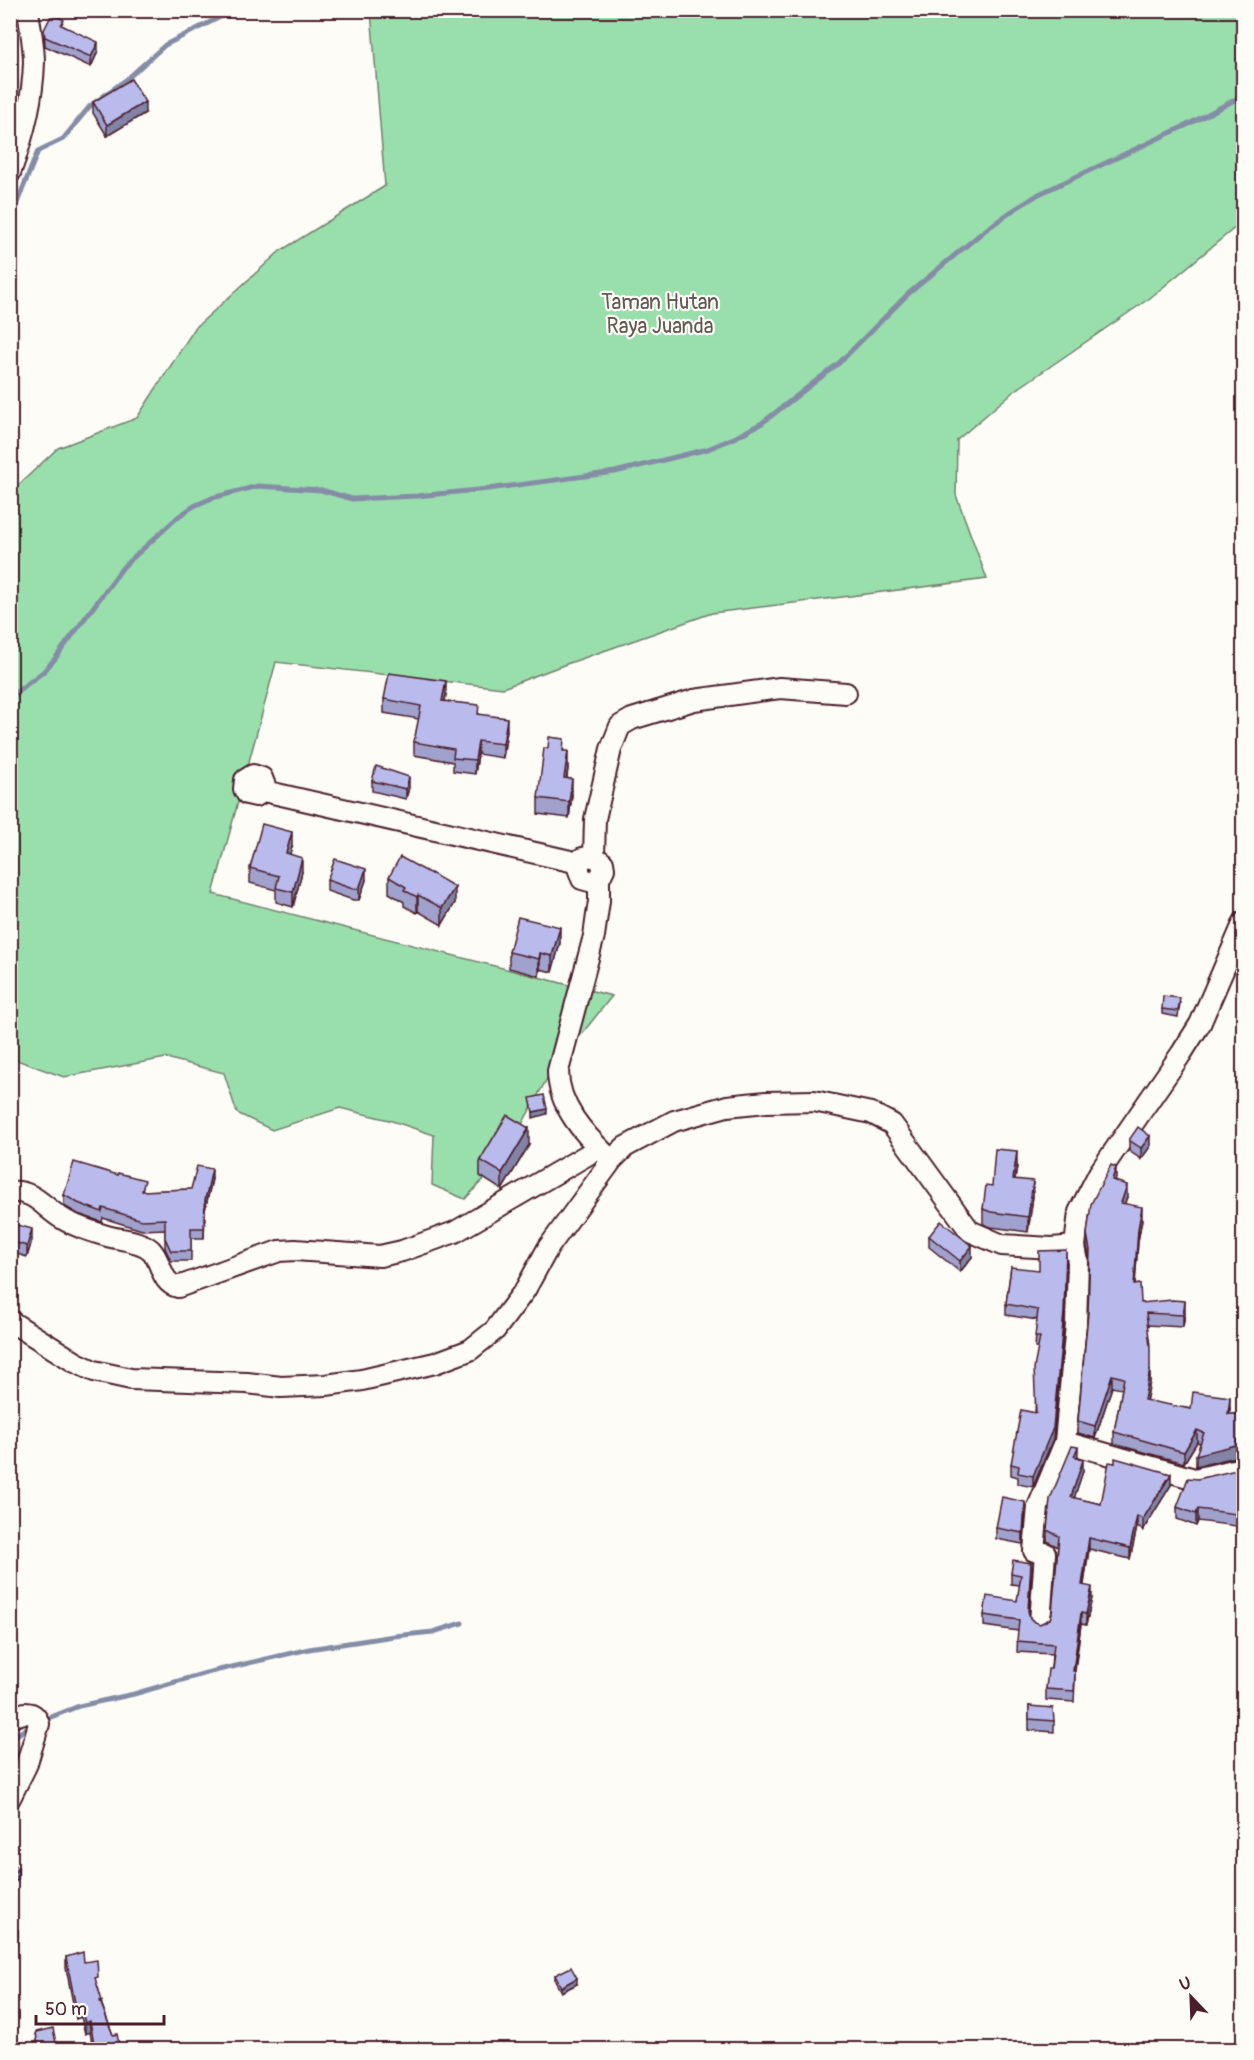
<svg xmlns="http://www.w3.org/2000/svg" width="1254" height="2060" viewBox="0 0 1254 2060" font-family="Pangolin,sans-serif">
  <rect width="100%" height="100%" fill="#fdfcf7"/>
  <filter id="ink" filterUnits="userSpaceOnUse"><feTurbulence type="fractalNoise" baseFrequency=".0167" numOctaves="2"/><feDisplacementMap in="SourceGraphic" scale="12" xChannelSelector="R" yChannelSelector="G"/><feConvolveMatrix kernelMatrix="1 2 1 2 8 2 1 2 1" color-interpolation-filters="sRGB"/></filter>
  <g filter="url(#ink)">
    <path fill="#99dfac" stroke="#727f6c" stroke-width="1.5" d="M371,11H1243V221L1150,298L1013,392L957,440L956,495L987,579L712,613L558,667L503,688L276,662L213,894L612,996L549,1075L504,1157L465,1199L432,1185L434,1135L389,1120L340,1108L272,1130L237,1113L224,1073L166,1058L64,1077L11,1058V492L58,448L137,418L195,328L280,251L385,186Z"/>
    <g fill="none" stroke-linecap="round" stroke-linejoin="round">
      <g stroke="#858da6" stroke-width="5">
        <path d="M10,220L38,151L63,139L90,106L127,79L165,45L234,10"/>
        <path d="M10,697L43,672L54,660L123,567L179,516L194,506L212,498L258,486L321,490L352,499L417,496L488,489L615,472L708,449L736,437L762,423L839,363L908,294L984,231L1012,211L1039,194L1187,125L1244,95"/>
        <path d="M41,1721L79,1706L134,1694L206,1673L309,1649L394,1636L433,1632L462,1623"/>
        <path d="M10,1740L32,1724"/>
      </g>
      <g stroke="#4a1f2b" stroke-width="24">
        <g id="minor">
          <path d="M10,173C23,138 33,100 34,62C34,45 30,27 28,10"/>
          <path d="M264,791L265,786L262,778L253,775L245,780L244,789L247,794L256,796L264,791L579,863"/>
          <path d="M594,856L595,819L611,749L620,726L632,719L694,700L780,688L846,693"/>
          <path d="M599,879L593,882L582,879L578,868L582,858L594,856L603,863L604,869L599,879V901L594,936L558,1071C558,1106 584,1134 608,1157"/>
          <path d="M10,1192C34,1189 45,1209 63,1219C76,1227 93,1232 107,1236C121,1240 140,1240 151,1250C162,1261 160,1283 178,1287L279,1251L295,1250L380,1256L402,1251L455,1232L599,1148"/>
          <path d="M10,1321L75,1362L94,1371L131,1379L247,1383L281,1387L326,1385L362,1380L435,1363L470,1350L495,1330L525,1290L548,1248L612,1160L625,1147L674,1121L727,1106L766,1102L814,1101L871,1113L892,1124L970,1231L1002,1245L1052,1248L1075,1246"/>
          <path d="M1065,1442L1195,1479L1238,1469L1244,1470"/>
          <path d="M1040,1623L1045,1553L1034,1551L1038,1507L1065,1442L1076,1324L1078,1262L1075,1246L1079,1212L1099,1173L1181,1054L1200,1024L1244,922"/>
          <path d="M10,1718C22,1713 34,1708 39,1724L26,1766L10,1798"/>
        </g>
      </g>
      <use href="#minor" stroke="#fdfcf7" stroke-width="20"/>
    </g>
    <g fill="#a0a1cc" stroke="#4a1f2b" stroke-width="1.5">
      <path d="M64,26L98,51L91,67L45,46L44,30Z"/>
      <path d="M93,102L145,113L107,136L93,113Z"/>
      <path d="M446,695L445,701L479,714L507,731L503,758L478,754L475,774L453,771V762L414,755V742L419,719L384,713V699Z"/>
      <path d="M564,751L568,768L567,778L572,795L569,818L538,814V798Z"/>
      <path d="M372,781L409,787L406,799L372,791Z"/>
      <path d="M292,847L289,854L302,872L293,907L276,902V890L250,883V868Z"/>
      <path d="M389,877L455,903L442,925L418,911L417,913L404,906V902L389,893Z"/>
      <path d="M327,880H366L359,900H353L327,891Z"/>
      <path d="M560,943L552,972L540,969L539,976L509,968V952Z"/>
      <path d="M1180,1003L1178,1017L1162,1014V1009Z"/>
      <path d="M1129,1140L1150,1147L1141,1159L1129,1151Z"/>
      <path d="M529,1145L502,1190L480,1176V1160Z"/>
      <path d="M1017,1166L1015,1179L1033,1196L1028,1232L991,1227L983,1224V1209L992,1186Z"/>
      <path d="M1116,1178L1115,1181L1127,1197L1124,1204L1142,1219L1138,1241L1135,1285L1141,1303L1185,1313L1183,1327L1147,1325L1150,1382L1146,1401L1191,1409L1230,1408V1414H1244V1451H1237L1236,1457L1196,1466L1200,1443L1197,1442L1184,1463L1114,1444V1432L1122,1389L1112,1387L1095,1438L1078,1433V1421L1088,1313L1090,1260L1087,1246V1234Z"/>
      <path d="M212,1179L205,1210L204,1238H191V1261H171L165,1248V1229L142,1230L103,1218L102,1222L78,1214L64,1206V1195L144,1191L191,1189Z"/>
      <path d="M10,1223L32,1240L27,1257L10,1252Z"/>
      <path d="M929,1236L972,1257L960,1272L929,1247Z"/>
      <path d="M1011,1267L1064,1323L1053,1439L1033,1487L1018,1484V1477L1011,1475V1464L1035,1413L1038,1348H1035L1037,1320L1006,1315V1304Z"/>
      <path d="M1078,1458L1083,1471L1074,1498L1101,1504L1171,1485L1143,1530L1137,1527L1130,1559L1089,1549L1084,1585L1092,1598L1086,1625L1081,1624L1075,1671V1682L1074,1702L1046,1700V1689L1051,1669L1052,1654L1017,1652L1018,1631L984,1626V1615L1017,1601L1020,1585L1011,1584V1573L1031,1574L1029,1614L1030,1618L1034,1622L1040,1624L1050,1619L1052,1613L1058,1547L1047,1541V1530Z"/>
      <path d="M1244,1471V1527L1198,1521L1196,1526L1177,1519V1507L1198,1479Z"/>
      <path d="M1025,1513L1023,1544L996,1539V1528Z"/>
      <path d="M1029,1706L1054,1721V1732L1029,1730Z"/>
      <path d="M10,1929L18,1936L14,1958L10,1957Z"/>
      <path d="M66,1957L84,1962L98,1987L102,2005L113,2035L120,2049H93L90,2032L85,2034L81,2017L76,2019L66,1968Z"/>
      <path d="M555,1975L577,1984L561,1992L555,1981Z"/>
      <path d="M36,2032L56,2043V2049H38Z"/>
    </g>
    <g fill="#8283a6" stroke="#4a1f2b" stroke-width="1.5">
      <path d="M98,42V51L91,67V57Z"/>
      <path d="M145,102V113L107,136V125Z"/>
      <path d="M446,681V695L442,714V701Z"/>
      <path d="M507,718V731L503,758V744Z"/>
      <path d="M478,741V754L475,774V760Z"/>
      <path d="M568,751V768L564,794V778Z"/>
      <path d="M409,777V787L406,799V789Z"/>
      <path d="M572,779V795L569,818V802Z"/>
      <path d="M292,832V847L286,868V853Z"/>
      <path d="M302,858V872L293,907V892Z"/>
      <path d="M366,869V880L359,900V889Z"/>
      <path d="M455,887V903L442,925V908Z"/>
      <path d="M418,895V911L417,913V897Z"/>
      <path d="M560,927V943L552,972V956Z"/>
      <path d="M540,953V969L539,976V959Z"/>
      <path d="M547,1109V1114L533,1118V1112Z"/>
      <path d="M529,1128V1145L502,1190V1173Z"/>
      <path d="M1150,1136V1147L1141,1159V1148Z"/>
      <path d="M1017,1151V1166L1013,1193V1179Z"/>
      <path d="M1116,1167V1178L1112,1192V1180Z"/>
      <path d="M212,1169V1179L205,1210L204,1238L205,1200Z"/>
      <path d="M1033,1181V1196L1028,1232V1217Z"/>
      <path d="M1127,1185V1197L1121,1215V1203Z"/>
      <path d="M1142,1207V1219L1138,1241L1134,1296L1138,1229Z"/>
      <path d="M32,1229V1240L27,1257V1246Z"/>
      <path d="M972,1246V1257L960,1272V1261Z"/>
      <path d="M1066,1252L1064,1323L1053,1439L1033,1487V1476Z"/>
      <path d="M13,1270V1281L10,1295V1284Z"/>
      <path d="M1185,1301V1313L1183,1327V1315Z"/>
      <path d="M1150,1370V1382L1144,1412V1400Z"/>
      <path d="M1112,1375V1387L1095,1438V1426Z"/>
      <path d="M1230,1397V1408L1228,1426V1414Z"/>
      <path d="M1197,1430V1442L1184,1463V1452Z"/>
      <path d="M1237,1439L1236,1457L1196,1466V1455Z"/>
      <path d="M1078,1447V1458L1074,1456Z"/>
      <path d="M1083,1460V1471L1071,1508V1497Z"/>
      <path d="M1171,1474V1485L1143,1530V1519Z"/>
      <path d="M1025,1502V1513L1023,1544V1533Z"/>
      <path d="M1198,1509V1521L1196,1526V1514Z"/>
      <path d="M1137,1516V1527L1130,1559V1548Z"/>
      <path d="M1089,1538V1549L1082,1596V1585Z"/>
      <path d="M1031,1563V1574L1028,1622V1611Z"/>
      <path d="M1092,1587V1598L1086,1625V1614Z"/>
      <path d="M1081,1613V1624L1073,1682V1671Z"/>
      <path d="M18,1868V1879L10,1888V1877Z"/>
      <path d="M18,1930V1936L14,1958V1952Z"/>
      <path d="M577,1978V1984L561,1992V1987Z"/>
      <path d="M81,2006V2017L76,2019V2008Z"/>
      <path d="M90,2021V2032L85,2034V2023Z"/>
    </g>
    <g fill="#babbed" stroke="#4a1f2b" stroke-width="1.5">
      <path d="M52,14L64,20L61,25L98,42L91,57L45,37L44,30Z"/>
      <path d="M131,79L145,102L107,125L93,102Z"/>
      <path d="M389,673L446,681L442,701L479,705L478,714L507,718L503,744L478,741L475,760L453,758L454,749L414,742L421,706L384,699Z"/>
      <path d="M549,737L564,739L563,751H568L564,778L572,779L569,802L538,798L544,748H548Z"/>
      <path d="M376,766L409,777L406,789L372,781Z"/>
      <path d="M262,824L292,832L286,853L302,858L293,892L276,888L279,876L250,868Z"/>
      <path d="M400,857L431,874V873L455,887L442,908L418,895L417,897L404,890L406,887L389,877Z"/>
      <path d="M335,859L366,869L359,889H353L327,880Z"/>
      <path d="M518,917L560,927L552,956L540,953L539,959L509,952Z"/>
      <path d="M1163,996L1180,998L1178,1011L1162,1009Z"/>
      <path d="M544,1095L547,1109L533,1112L530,1098Z"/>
      <path d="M507,1115L529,1128L502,1173L480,1160Z"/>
      <path d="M1138,1127L1150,1136L1141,1148L1129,1140Z"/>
      <path d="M995,1149L1017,1151L1013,1179L1033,1181L1028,1217L991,1212L983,1209L986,1185L992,1186Z"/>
      <path d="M74,1162L118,1175V1173L145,1180L142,1191L191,1189L197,1166L212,1169L205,1200L204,1228H191V1251H171L165,1238V1219L142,1220L103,1208L102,1212L78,1203L64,1195Z"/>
      <path d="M1111,1165L1116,1167L1112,1180L1127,1185L1121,1203L1142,1207L1138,1229L1134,1285L1140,1284L1141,1303L1172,1300L1185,1301L1183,1315L1146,1313L1150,1346V1370L1144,1400L1191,1409L1193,1392L1230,1397L1228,1414H1244V1440L1237,1439L1236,1445L1196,1455L1204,1433L1197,1430L1184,1452L1114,1432L1124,1378L1112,1375L1095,1426L1078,1421L1088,1313L1090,1250L1087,1234L1091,1204Z"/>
      <path d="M941,1221L972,1246L960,1261L929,1236Z"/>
      <path d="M10,1223L32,1229L27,1246L10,1241Z"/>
      <path d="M1066,1250L1064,1312L1053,1428L1033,1476L1018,1473L1019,1466L1011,1464L1021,1410L1036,1413L1034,1368L1040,1337H1035L1038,1310L1006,1304L1011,1267L1039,1270V1251Z"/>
      <path d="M10,1270H13L10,1284Z"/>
      <path d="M1072,1446L1078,1447L1074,1456L1083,1460L1071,1497L1101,1504L1109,1462L1115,1463V1458L1171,1474L1143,1519L1137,1516L1130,1548L1089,1538L1082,1585L1092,1587L1086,1614L1081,1613L1073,1671H1075L1074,1691L1046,1689L1048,1669H1051L1054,1644L1017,1641L1019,1620L984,1615L987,1596L1017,1601L1021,1575L1011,1573L1013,1560L1031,1563L1028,1611L1030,1618L1034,1622L1040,1624L1050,1619L1052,1613L1059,1536L1047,1530L1050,1499Z"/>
      <path d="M1236,1470L1244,1471V1515L1198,1509L1196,1514L1177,1507L1188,1478L1198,1479Z"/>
      <path d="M1002,1497L1025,1502L1023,1533L996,1528Z"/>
      <path d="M1029,1706L1053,1708L1054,1721L1029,1719Z"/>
      <path d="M10,1862L18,1868L10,1877Z"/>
      <path d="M10,1929L18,1930L14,1952H10Z"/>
      <path d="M83,1952L84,1962L97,1960L98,1977L95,1978L102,2001H100L113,2035L117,2034L120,2049H95L90,2021L85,2023L81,2006L76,2008L66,1957Z"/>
      <path d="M571,1967L577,1978L561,1987L555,1975Z"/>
      <path d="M53,2028L56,2043L38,2047L36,2032Z"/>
    </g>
  </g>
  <g text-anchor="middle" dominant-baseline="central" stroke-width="4.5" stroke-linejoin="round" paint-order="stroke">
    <g font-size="21" fill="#625952" stroke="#fdfcf7">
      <text x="660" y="302">Taman Hutan<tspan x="660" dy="24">Raya Juanda</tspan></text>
    </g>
  </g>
  <rect width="1254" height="2060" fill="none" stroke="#fdfcf7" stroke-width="36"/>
  <rect x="18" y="18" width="1218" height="2024" fill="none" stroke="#4a1f2b" stroke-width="2" filter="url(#ink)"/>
  <g transform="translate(1191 1997) rotate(337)" stroke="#fdfcf7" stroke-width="4.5" paint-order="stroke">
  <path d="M0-4.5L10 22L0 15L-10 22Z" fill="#4a1f2b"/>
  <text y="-9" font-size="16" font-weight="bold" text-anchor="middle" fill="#4a1f2b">U</text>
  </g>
  <path d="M36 2015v9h128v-9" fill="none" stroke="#4a1f2b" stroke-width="3"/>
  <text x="45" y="2015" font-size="18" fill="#4a1f2b" stroke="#fdfcf7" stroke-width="4.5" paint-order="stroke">50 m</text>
</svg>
